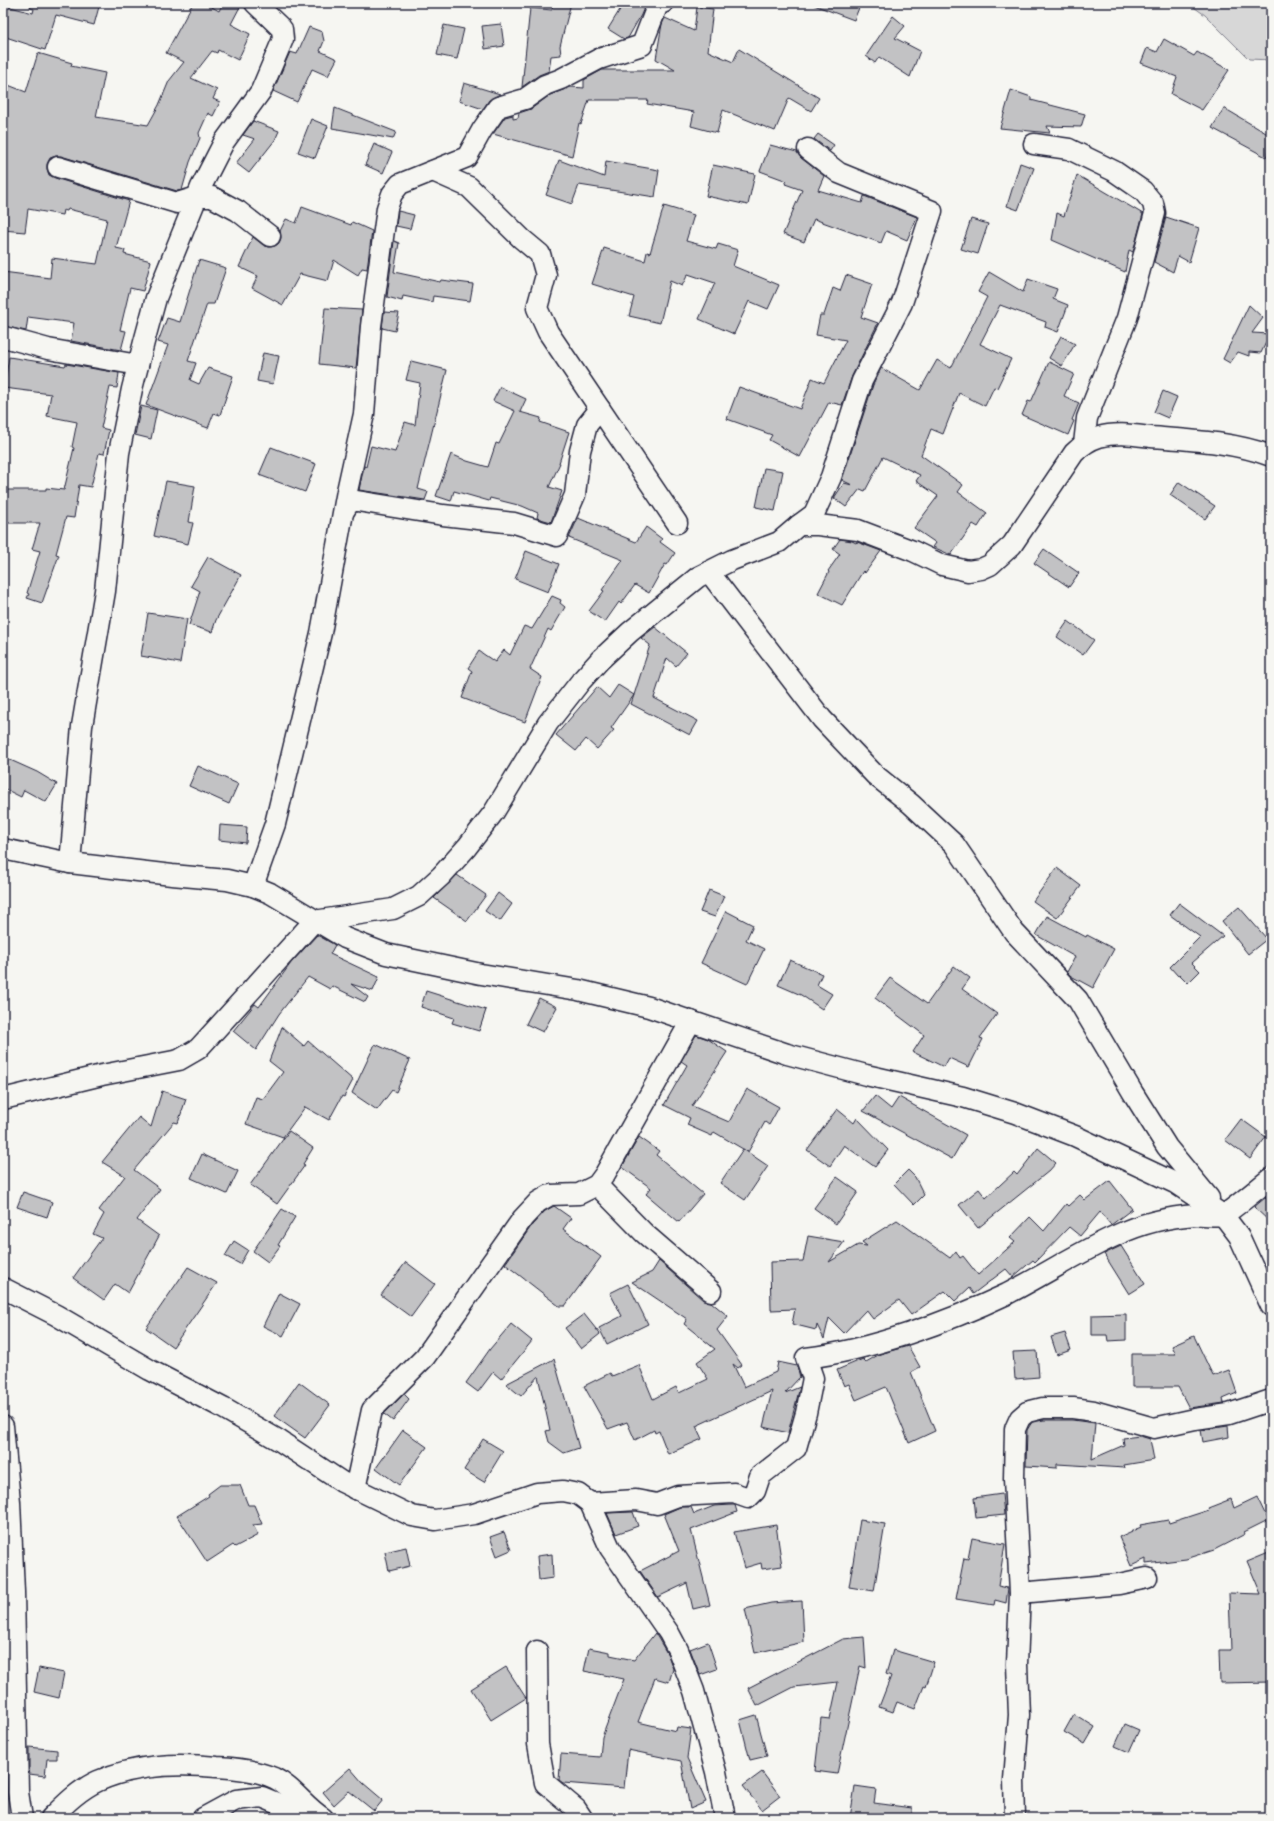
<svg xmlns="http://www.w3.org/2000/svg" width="1274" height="1821" viewBox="0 0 1274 1821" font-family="'Indie Flower',sans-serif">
  <rect width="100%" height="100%" fill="#f6f6f2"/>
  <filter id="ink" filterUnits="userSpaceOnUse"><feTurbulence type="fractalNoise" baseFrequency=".025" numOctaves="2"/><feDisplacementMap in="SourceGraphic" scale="8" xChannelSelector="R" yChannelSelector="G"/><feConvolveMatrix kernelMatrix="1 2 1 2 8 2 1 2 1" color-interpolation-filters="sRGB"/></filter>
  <g filter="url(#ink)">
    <path fill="#d7d7d7" stroke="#7c7c89" d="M1188,3H1271V60L1249,59L1205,15Z"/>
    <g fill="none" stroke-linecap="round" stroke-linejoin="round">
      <path stroke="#757583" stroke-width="6" d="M1266,3L1271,7"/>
    </g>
    <g fill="#c2c2c4" stroke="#22223b">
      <path d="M31,3H100L94,25L56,15L45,50L3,36V5L33,13L34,9L30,8Z"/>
      <path d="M193,3H205L219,11L223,3H242L231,24L250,34L238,60L218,50L217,53L212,51L191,78L217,90L213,99L220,102L213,116L208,113L199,133L200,138L190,162L182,190L177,191L61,156H56L50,158L47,164V169L49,175L55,178L129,201L116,248L125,250L124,254L151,261L143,291L130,288L120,330L126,331L121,350L71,341L74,323L28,317L26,331L3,326V272L50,278L52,258L97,264L107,219L68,209L67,211L63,210L62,215L28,209L25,232L3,230V83L26,92L38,53L72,63L71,66L105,73L96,117L148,125L159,105L169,81L184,62L166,53Z"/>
      <path d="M553,3H571L560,46L561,55L551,56L549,71L539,75L522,87L530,8L552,10Z"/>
      <path d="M624,3H646L641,15L628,38L624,39L608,29Z"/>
      <path d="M815,3H861L854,20L814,5Z"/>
      <path d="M697,7L713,9L708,51L733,62L739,49L819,98L811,111L789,98L775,131L723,110L717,133L691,126L694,112L647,104L648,100H589L581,124L579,123L572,156L493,134L505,117L513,115V119L518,118L519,113L531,109L550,95L571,87L584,88V80L602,70H675L656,59L662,24L665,18L694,31Z"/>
      <path d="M893,16L905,26L895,38L920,51L910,77L879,57L875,63L866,56Z"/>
      <path d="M501,24L504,46L485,49L482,26Z"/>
      <path d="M444,25L464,29L457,59L437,55Z"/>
      <path d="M309,27L322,32L324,41L320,51L337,59L328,76L312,69L297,102L273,91L290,52L297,54Z"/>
      <path d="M1164,39L1194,56L1197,52L1229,70L1202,110L1171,94L1177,77L1141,63L1147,48L1157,52Z"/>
      <path d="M464,83L500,94L489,100L483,109L459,101Z"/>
      <path d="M1011,90L1031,97V100L1085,114L1081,127L1047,126L1050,133L1000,128Z"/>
      <path d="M335,108L396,132L393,139L332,128Z"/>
      <path d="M1224,108L1271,136V146L1266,157L1212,128Z"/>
      <path d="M311,119L328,126L315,158L298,152Z"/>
      <path d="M253,121L279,131L275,140L249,173L236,163L255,139L243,135Z"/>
      <path d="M818,134L834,145L830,151L814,139Z"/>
      <path d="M374,144L392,152L383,173L365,165Z"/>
      <path d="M770,145L797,152L801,158L824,176L818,190L862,203L864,196L917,217L907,240L886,231L881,243L814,219L804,242L783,234L802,190L785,184L787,181L760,171Z"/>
      <path d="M559,160L604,177L606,161L659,170L655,197L579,185L572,204L546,195Z"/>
      <path d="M1020,163L1034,168L1018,210L1007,206Z"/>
      <path d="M713,165L755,174L748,205L706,196Z"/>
      <path d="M1077,175L1143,214L1133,252L1129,250L1125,272L1052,240L1057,213L1064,216Z"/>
      <path d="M664,206L694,215L686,241L716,249L718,244L738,250L733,266L779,285L768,309L749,301L734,334L699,319L715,283L688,274L682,286L670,281L660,323L629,316L634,297L592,284L604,248L645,261L647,252L650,253Z"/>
      <path d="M302,207L351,225L352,222L372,231L367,269L362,268L358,275L334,260L328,281L300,274L283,305L252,288L258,276L239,267L253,237L263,245L269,247L275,246L279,243L281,238L280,231L286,219L296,223Z"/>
      <path d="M398,211L414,215L410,229L396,226Z"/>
      <path d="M1166,217L1199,228L1189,262L1178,256L1173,272L1154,262Z"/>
      <path d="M971,219L988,224L978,254L961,249Z"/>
      <path d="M394,241L399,243L394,272L440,282L441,280L473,284L470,301L433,296L432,302L403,296L402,301L387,297Z"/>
      <path d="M199,260L226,268L214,304H207L188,361L196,363L190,380L199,384L208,368L233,376L220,415L214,413L208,428L146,405L168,345L158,342L167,318L180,322Z"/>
      <path d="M989,272L1023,292L1028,279L1057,289L1053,299L1068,305L1058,332L1045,327L1046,322L1000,305L980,344L1011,359L997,388L994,387L985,406L959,393L943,434L931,429L921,455L963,485L958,492L987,513L978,527L973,524L951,555L933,547L936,543L914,528L938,496L916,481L920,475L883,457L865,491L860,489L846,507L834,498L844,483L852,485L842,480L873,385L881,368L920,390L937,360L951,368L987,297L978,292Z"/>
      <path d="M846,275L872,284L861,317L878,323L852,376L842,405L829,402L800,457L769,440L772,435L727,419L739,387L800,409L812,378L824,383L846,340L816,335L820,315H824L833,288L840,291Z"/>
      <path d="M1249,305L1263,318L1252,333L1270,334L1261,353L1249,352V356L1238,352L1230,363L1223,359Z"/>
      <path d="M325,308L362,310L356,368L319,364Z"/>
      <path d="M384,312L399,313L395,331L382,328Z"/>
      <path d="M1061,336L1075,344L1062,366L1049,358Z"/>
      <path d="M263,353L279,356L273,384L257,381Z"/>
      <path d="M9,357L65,366L66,364L119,373L117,388L110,387L101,428L109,430L104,454L99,453L91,487L79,485L74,518L66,517L56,554L59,555L42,603L27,598L29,594L27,593L40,551L32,549L40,523H3V490H46V488L64,490L74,448L72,447L77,422L47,416L51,394L4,388Z"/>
      <path d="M411,361L447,370L418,489L428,492L425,500L359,490L364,466L366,467L371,446L395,452L405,422L415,425L420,383L406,380Z"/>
      <path d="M1049,362L1074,374L1064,396L1079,403L1072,420L1074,421L1068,435L1022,415L1028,401L1031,402Z"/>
      <path d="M500,387L526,399L520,412L541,418L540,422L569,432L559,463H560L549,487L562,491L551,522L537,518L538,513L522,506L490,498L489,501L454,491L451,501L436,496L451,454L467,461L488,467L496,443L499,444L515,411L493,401Z"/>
      <path d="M1163,391L1177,397L1168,418L1154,412Z"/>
      <path d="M141,406L157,410L151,439L135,435Z"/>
      <path d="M271,447L316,464L305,492L259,475Z"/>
      <path d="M764,468L783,471L775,511L756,507Z"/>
      <path d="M166,481L195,486L189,522L193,523L188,544L154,536Z"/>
      <path d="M1179,482L1215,506L1205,519L1170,495Z"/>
      <path d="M578,518L636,542L646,527L662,539L660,542L675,553L667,565L665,564L649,593L635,585L621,604L619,602L605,622L589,611L604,591L602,590L623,560L569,538Z"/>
      <path d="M840,539L852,541L856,543L857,542L881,551L865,573L863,571L842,605L818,593L829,572L828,571L840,554L833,549Z"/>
      <path d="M1044,549L1079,573L1069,587L1034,563Z"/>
      <path d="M526,551L559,564L548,592L515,579Z"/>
      <path d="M208,557L241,575L216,620L212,632L189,625L200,591L191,586Z"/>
      <path d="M552,596L561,600L560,603L565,607L551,631L548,629L530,669L542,677L525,722L462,698L472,671L468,668L479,651L495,662L504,650L510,655L524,626L532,629Z"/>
      <path d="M148,613L187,619L180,663L141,656Z"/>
      <path d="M1068,621L1094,640L1083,655L1057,637Z"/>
      <path d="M655,627L687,653L676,666L667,658L654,698L698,721L690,735L631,704L634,695L611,728L614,730L597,749L586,739L576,751L556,735L597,687L609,698L618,685L634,695L650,645L641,638Z"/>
      <path d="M8,759L37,772L57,784L46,802L24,790L21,797L3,788V771Z"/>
      <path d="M198,766L238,784L229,804L189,786Z"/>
      <path d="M220,825L247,827L246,843L219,840Z"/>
      <path d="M1057,868L1081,886L1057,918L1033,901Z"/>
      <path d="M457,875L486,895L467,921L434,898Z"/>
      <path d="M709,890L724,896L715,917L700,912Z"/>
      <path d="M498,893L512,904L500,921L485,911Z"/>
      <path d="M1179,903L1223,936L1192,963L1200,971L1188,983L1179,974L1178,976L1170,967L1200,937L1170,915Z"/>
      <path d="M1239,907L1267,939L1248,954L1222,921Z"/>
      <path d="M726,911L753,925L746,940L764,949L747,984L701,963Z"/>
      <path d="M1047,916L1086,937L1087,935L1114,949L1093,988L1071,976L1067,972L1075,957L1036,935Z"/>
      <path d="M317,935L335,945L330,954L379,977L373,991L351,984L368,997L365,1002L332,986L330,989L308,977L279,1014L256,1050L233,1031L255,1004L259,1007L291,963Z"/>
      <path d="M790,960L822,974L817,985L832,994L822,1009L801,995L778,985Z"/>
      <path d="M954,966L970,978L962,989L997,1014L980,1038L983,1039L969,1067L949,1058L944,1067L913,1052L924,1035L875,998L890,978L927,1004Z"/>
      <path d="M426,991L486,1010L479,1031L452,1023L454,1018L421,1007Z"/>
      <path d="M539,998L557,1007L543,1032L526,1024Z"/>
      <path d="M282,1027L304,1046L308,1041L353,1080L344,1097L342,1096L329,1120L305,1107L283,1137L246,1124L256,1097L263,1099L283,1072L269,1061Z"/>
      <path d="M696,1035L708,1039L727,1052L692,1106L729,1122L747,1089L779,1107L769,1125L765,1122L748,1152L714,1132L712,1136L687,1125L690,1118L664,1105L687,1065L681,1061Z"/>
      <path d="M375,1044L410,1060L396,1092L392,1090L377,1110L352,1093Z"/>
      <path d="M162,1091L186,1099L178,1123L174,1122L134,1170L160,1189L137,1220L159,1236L128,1293L115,1284L104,1300L73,1278L102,1238L93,1234L104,1214L99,1210L125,1176L102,1162L139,1117L151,1127Z"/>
      <path d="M875,1096L891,1109L899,1097L966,1135L952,1159L863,1111Z"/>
      <path d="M837,1109L854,1123L857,1118L888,1150L875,1167L844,1145L830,1166L807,1150Z"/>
      <path d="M1241,1119L1266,1137L1250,1159L1225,1140Z"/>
      <path d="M289,1131L313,1148L303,1164L305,1165L277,1204L250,1185Z"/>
      <path d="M639,1137L659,1151L656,1155L703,1194L679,1222L646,1194L651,1188L622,1167Z"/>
      <path d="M1038,1148L1056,1163L1049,1171L978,1228L959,1205L979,1189L986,1198L1014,1172L1017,1175Z"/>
      <path d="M743,1149L768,1166L745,1200L720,1183Z"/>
      <path d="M202,1154L238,1171L227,1194L191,1178Z"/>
      <path d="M908,1170L915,1177L924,1195L914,1205L894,1184Z"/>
      <path d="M837,1177L858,1192L836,1224L814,1208Z"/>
      <path d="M1110,1181L1132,1209L1111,1225L1100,1212L1080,1236L1069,1227L1035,1262L1033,1260L1013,1277L1006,1269L973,1294L969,1288L955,1301L945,1291L911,1315L899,1300L873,1319L866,1310L844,1333L829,1318L824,1339L817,1325L816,1330L792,1324L795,1309L771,1310L770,1262L803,1261L808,1236L844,1242L829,1262L858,1245L867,1246L862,1242L897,1220L950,1258L956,1251L960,1258L963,1256L978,1275L1015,1242L1010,1238L1030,1217L1044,1231L1066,1204L1068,1206L1080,1195L1085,1200Z"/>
      <path d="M23,1192L52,1202L47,1217L17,1207Z"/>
      <path d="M1271,1193V1223L1254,1207Z"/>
      <path d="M554,1206L571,1218L563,1229L601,1257L565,1306H559L505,1264L532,1225L545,1211Z"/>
      <path d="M282,1209L295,1217L278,1245L280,1246L268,1262L253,1251Z"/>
      <path d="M234,1241L248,1250L240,1264L225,1256Z"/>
      <path d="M1121,1246L1145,1284L1129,1294L1104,1254Z"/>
      <path d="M659,1261L703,1300L711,1302L728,1316L717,1330L742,1365L738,1368L733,1364L744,1387L776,1372L778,1362L797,1366L800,1377L785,1393L800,1387L788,1433L763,1427L772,1391L696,1426L702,1439L668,1454L659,1431L655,1433L654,1430L635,1440L627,1422L608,1429L584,1386L610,1373L612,1376L639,1365L653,1399L676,1387L679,1393L708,1379L697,1362L715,1349L684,1324L687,1319L632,1282L652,1272Z"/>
      <path d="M406,1262L435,1284L411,1317L381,1295Z"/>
      <path d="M188,1267L217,1283L173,1347L146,1328Z"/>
      <path d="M628,1284L648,1324L607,1344L599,1328L622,1316L610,1293Z"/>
      <path d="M279,1293L300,1304L283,1336L263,1326Z"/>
      <path d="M584,1314L600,1334L581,1349L565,1328Z"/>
      <path d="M1126,1314V1340L1108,1341L1107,1335H1092V1315Z"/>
      <path d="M511,1324L532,1341L501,1379L493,1372L478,1392L466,1383L490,1349Z"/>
      <path d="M1065,1333L1071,1350L1057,1355L1051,1337Z"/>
      <path d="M1194,1336L1213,1376L1229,1370L1237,1393L1223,1399L1224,1403L1189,1408L1178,1387H1132V1354H1176L1172,1346Z"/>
      <path d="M908,1346L920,1367L911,1372L935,1431L909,1443L886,1387L856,1400L849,1384L844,1386L837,1370L863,1359L866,1362L880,1354Z"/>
      <path d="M1037,1351L1039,1377L1015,1379L1013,1352Z"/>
      <path d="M554,1359L579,1448L564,1453L549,1442L546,1431L550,1430L538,1376L521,1396L506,1384Z"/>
      <path d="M299,1382L330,1405L305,1438L274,1416Z"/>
      <path d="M404,1394L409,1399L393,1421L384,1414Z"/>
      <path d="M1044,1420H1072L1095,1423L1092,1459L1124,1445L1123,1438L1140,1436L1150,1439L1154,1460L1124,1465L1125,1468L1057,1464V1468L1026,1466L1027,1430L1032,1422Z"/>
      <path d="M1228,1426L1229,1437L1203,1442L1201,1430Z"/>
      <path d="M403,1430L427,1447L399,1485L376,1468Z"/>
      <path d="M483,1439L503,1451L484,1482L464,1470Z"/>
      <path d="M220,1485H240L248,1505H254L262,1524L253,1525L258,1535L235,1547L233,1545L207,1562L177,1516L209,1496L208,1494Z"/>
      <path d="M1002,1494L1004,1515L976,1518L974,1498Z"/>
      <path d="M1257,1497L1268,1520L1244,1532L1245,1534L1214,1550L1186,1559L1146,1564V1559L1131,1566L1119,1537L1141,1527L1140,1525L1168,1520L1169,1523L1209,1510L1208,1508L1231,1499L1234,1508Z"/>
      <path d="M732,1505H735L737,1512L691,1530L710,1605L693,1609L687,1583L658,1597L640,1571L679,1551L664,1514L680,1507H691L694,1514L714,1506Z"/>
      <path d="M633,1512L638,1526L616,1534L607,1513Z"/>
      <path d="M860,1520L885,1524L874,1591L849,1587Z"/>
      <path d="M776,1525L782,1566L762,1569L761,1563L744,1568L734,1532Z"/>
      <path d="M504,1532L511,1550L497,1556L490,1537Z"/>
      <path d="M972,1538L1005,1544L998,1586L1008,1588L1006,1603L995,1600L994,1605L956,1599L964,1558L968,1559Z"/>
      <path d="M406,1547L410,1566L389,1571L385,1552Z"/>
      <path d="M1271,1551V1682L1220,1683L1219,1650H1231L1229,1593L1261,1594L1247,1561Z"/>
      <path d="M552,1554L553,1578L539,1580L537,1556Z"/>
      <path d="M802,1601L804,1642L755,1653L745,1609L771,1603Z"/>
      <path d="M655,1633L668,1655L673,1669L669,1682L655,1678L638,1722L676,1731L677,1727L691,1729L687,1758L706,1802L690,1809L681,1761L628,1750L624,1788L563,1783L559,1780L561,1754L600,1757L602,1737L624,1679L584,1671L589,1648L610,1652V1655L634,1660Z"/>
      <path d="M864,1637L866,1668L860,1666L837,1774L815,1771L821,1718L830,1719L838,1682L794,1687L757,1706L748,1688L843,1639Z"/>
      <path d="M708,1642L717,1669L700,1675L690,1649Z"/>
      <path d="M893,1650L934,1662L926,1687L924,1686L915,1709L897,1702L893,1712L879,1707L891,1676L886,1674Z"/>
      <path d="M506,1667L526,1698L491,1720L471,1689Z"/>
      <path d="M39,1668L64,1673L59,1698L34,1692Z"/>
      <path d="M1074,1714L1095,1727L1085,1744L1064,1732Z"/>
      <path d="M756,1715L767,1756L750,1760L740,1720Z"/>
      <path d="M1125,1724L1139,1730L1129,1752L1115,1746Z"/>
      <path d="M29,1747L57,1750V1759H47L45,1776L29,1774Z"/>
      <path d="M350,1768L363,1783L383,1800L374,1811L349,1791L334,1805L323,1792Z"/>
      <path d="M762,1772L780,1796L762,1810L743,1786Z"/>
      <path d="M855,1786L876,1789L874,1803L912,1808V1818H850Z"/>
    </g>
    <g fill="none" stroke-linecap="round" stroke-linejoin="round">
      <g stroke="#22223b" stroke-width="23">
        <g id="minor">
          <path d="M1034,144L1069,149L1114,171L1143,191L1153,203L1155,213L1127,318L1087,418L1084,444"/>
          <path d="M58,167L177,203L197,197H212L238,211L270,236"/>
          <path d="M433,171L469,187L522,239L540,254L546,275L537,308L548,332L677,523"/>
          <path d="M4,337L48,349L138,365"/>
          <path d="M344,511L351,500L443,515L514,523L557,536L575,495L580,451L587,425L600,409"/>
          <path d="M799,525H818L858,530L913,551L942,565L968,571L981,569L990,565L1012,545L1074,453C1081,446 1089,440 1099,437C1116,432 1134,435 1151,437C1190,440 1234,442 1271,456"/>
          <path d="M709,572L822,719L875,775L911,804L954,844L1014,932L1078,1000L1133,1093L1167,1147L1209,1198"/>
          <path d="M3,849L70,863L172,875L227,880L253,886L270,893L345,938L386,954L481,974L578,990L649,1007L787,1054L866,1075L963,1097L1015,1113L1075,1136L1175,1183L1223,1215L1239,1236L1271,1306"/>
          <path d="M70,863L82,726L105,591L119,453L132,389L144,342L156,298L201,187L224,142L261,91L283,39L282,29L255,3"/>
          <path d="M253,886L275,824L321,633L347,491L364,414L371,326L387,208L392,194L400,184L467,157L482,130L498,107L525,99L545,85L561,79L599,59L642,45L658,4L663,3"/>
          <path d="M3,1099L102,1075L179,1060L198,1049L208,1038L314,921L393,909L419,896L441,876L467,847L494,812L548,723L581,681L600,660L630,632L698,577L732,560L779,542L799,525L814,514L831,477L862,381L902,303L932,211L839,173L808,149"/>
          <path d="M597,1185L644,1233L711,1291"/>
          <path d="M3,1288L56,1315L150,1370L223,1408L280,1441L342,1482L412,1516L435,1520L474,1514L537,1493L563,1491L578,1494L590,1503L610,1548L669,1633L678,1650L694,1691L716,1772L725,1818"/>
          <path d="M3,1426L10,1502L14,1592L18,1792L22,1818"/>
          <path d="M355,1489L372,1410L425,1357L523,1218L538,1202L550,1195L579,1194L597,1185L605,1174L691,1021"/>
          <path d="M590,1503L636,1500L657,1504L678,1496L734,1493L748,1498L755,1491L760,1476L796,1448L806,1413L813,1378L806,1358C871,1350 948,1322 1007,1294C1044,1275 1079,1252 1117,1235C1142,1223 1168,1217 1196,1215C1204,1214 1215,1217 1223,1215C1230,1212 1263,1184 1271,1178"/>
          <path d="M1020,1593L1119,1584L1147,1578"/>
          <path d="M537,1651L538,1744L545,1783L576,1809L582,1818"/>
          <path d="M51,1818C65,1804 80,1789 98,1781C136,1764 177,1763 217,1767C237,1768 256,1770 274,1778C293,1787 305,1807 323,1818"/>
          <path d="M203,1818L236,1800L262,1797L279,1804L307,1806"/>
          <path d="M1015,1818L1014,1780L1019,1715L1017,1664L1020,1593L1014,1479L1015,1429L1020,1418L1027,1412L1043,1408H1073L1094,1411L1154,1428L1195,1419L1229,1414L1271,1400"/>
        </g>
      </g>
      <use href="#minor" stroke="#f6f6f2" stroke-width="20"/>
    </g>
  </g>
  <rect width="1274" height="1821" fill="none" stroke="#f6f6f2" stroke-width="16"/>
  <rect x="8" y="8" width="1258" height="1805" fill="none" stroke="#22223b" stroke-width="1.5" filter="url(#ink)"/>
</svg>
